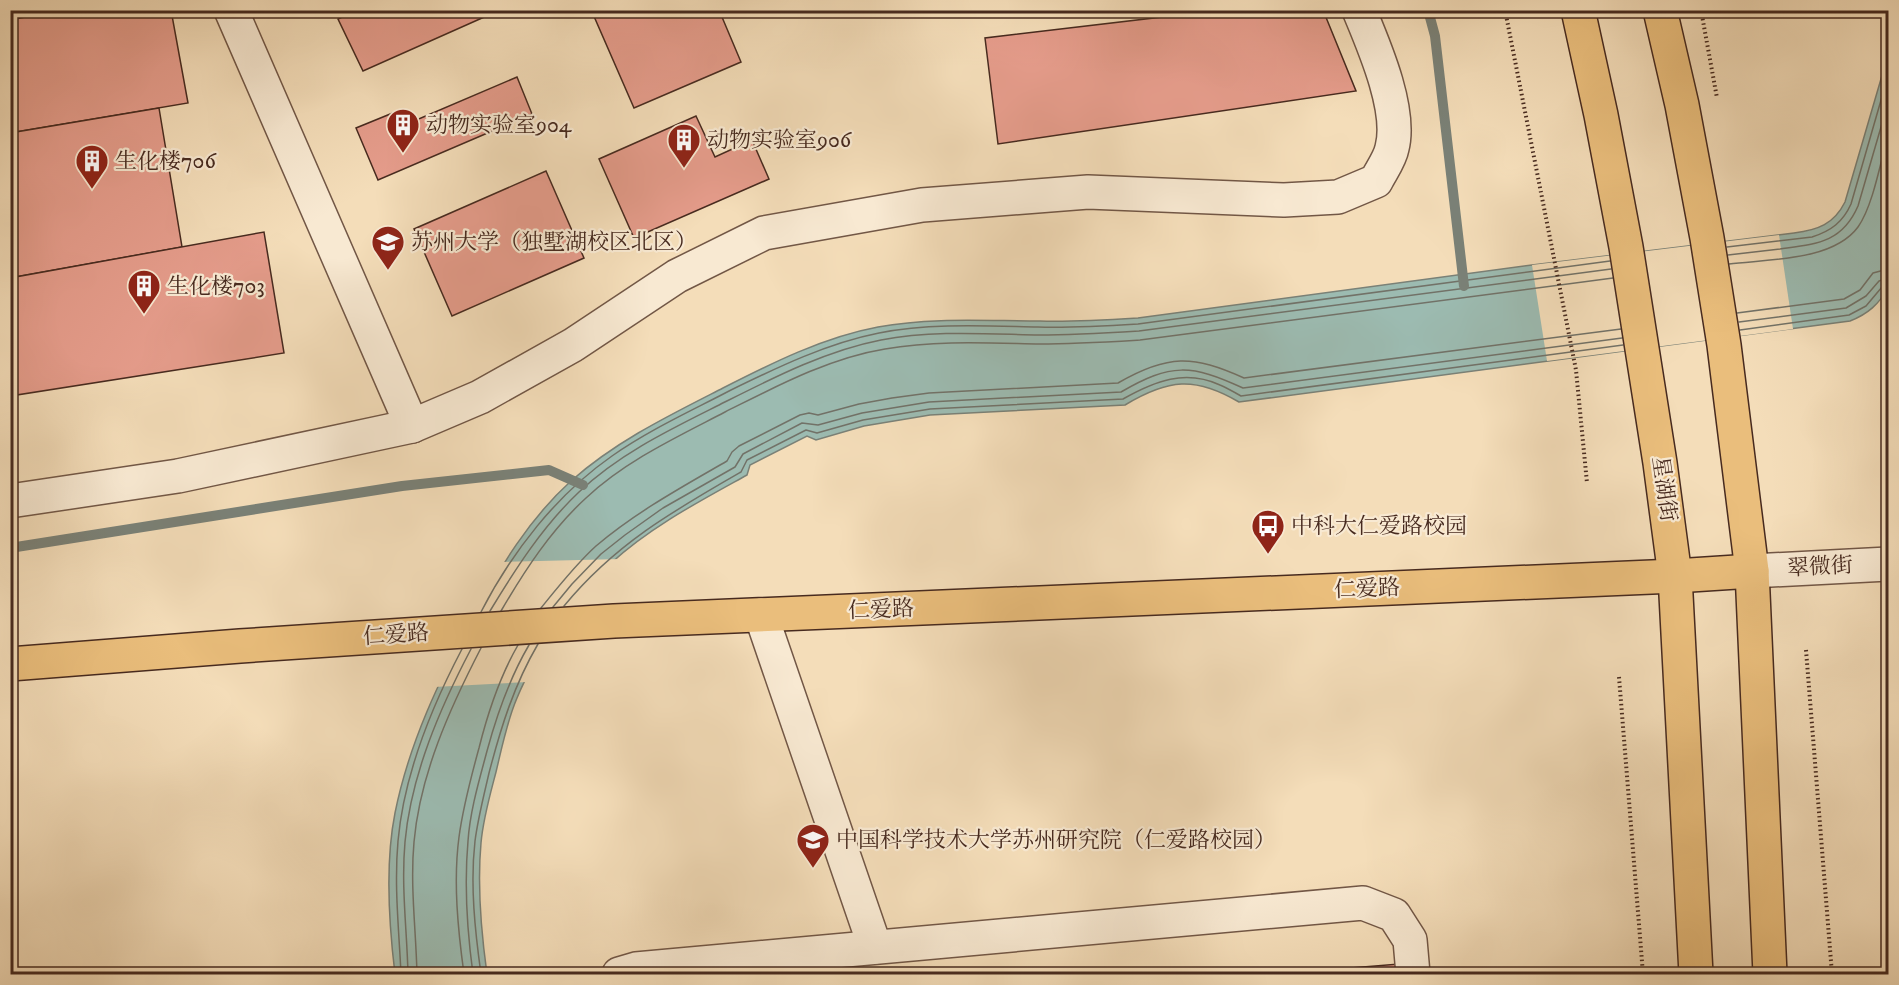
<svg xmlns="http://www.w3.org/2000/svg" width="1899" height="985" viewBox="0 0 1899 985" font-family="'IM FELL DW Pica','Noto Serif SC',serif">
  <rect width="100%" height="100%" fill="#f4ddb9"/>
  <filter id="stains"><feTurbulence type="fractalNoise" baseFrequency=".00333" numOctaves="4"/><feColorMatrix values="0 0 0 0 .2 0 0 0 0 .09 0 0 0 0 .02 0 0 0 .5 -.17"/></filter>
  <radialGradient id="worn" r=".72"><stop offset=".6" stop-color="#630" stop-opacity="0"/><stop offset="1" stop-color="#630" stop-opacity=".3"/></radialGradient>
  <path fill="#9cbbb1" stroke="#7a8177" stroke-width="1.5" d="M1888,55V288C1879,304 1868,314 1850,321L1239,402C1195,376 1168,379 1125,405L930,415L864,426L816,440L807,436L750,465L747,475C700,501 650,527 610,564C576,596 535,654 517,698C507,721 502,747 496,772C490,795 483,819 481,843C477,887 481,931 487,974H395C389,925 385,863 395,813C409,743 440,678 474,616C500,567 529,519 571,481C616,441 670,415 723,388C772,363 824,337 878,327C932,317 986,321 1040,321C1072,322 1105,320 1138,318L1532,265L1794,233C1818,230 1834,224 1845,202Z"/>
  <g fill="#f4ddb9">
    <path d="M1779,235L1793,329L1547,361L1532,265Z"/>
    <path d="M621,559L585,595L559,626L527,682L434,687L475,604L501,562Z"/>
  </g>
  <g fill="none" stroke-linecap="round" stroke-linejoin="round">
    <g stroke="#727268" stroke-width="1.5">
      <path d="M1727,247L1812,237C1831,231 1843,222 1851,204L1888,76"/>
      <path d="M1728,255C1745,253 1763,251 1780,249C1816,244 1842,243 1858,206L1888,103"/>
      <path d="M1729,264C1769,259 1833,261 1858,227C1873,206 1881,160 1888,135"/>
      <path d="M1737,313L1844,299L1860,290L1873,273L1888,269"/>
      <path d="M1739,322L1846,308L1866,296L1879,281L1888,278"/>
      <path d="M1740,330L1849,315L1866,306L1882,287L1888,286"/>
      <path d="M564,606C615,544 673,511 741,472L747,460L806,430L817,433L863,420L930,409L1123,399C1155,381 1185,369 1220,385C1227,388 1234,392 1241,396L1623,345"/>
      <path d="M553,607L572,584L601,554L625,535L663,508L735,467L743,454L802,423L818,425L862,413L929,402L1121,392C1171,363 1191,364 1243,388L1622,338"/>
      <path d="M541,608C558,587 576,564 596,546C636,512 682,487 727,461L732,452L739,446L800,415L809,413L818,415L859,404L892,398L929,393L1118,383C1168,354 1193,355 1244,378L1621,329"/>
      <path d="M490,611C516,568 543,526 579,492C619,454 669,430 717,406C769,380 824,351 881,340C933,330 987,334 1039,335C1073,335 1106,333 1139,331L1611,269"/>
      <path d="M501,611C525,570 551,530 586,498C625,461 677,437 725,412C775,387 829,358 885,349C937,340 988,343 1040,344C1073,344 1106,342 1140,340L1613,278"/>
      <path d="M481,612C512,552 556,495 612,456C649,430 691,411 731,390C778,367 828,343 879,333C931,323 985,326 1038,327C1072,328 1105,326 1138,324L1610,261"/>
      <path d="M401,974C399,930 394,886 398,841C404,774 431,708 462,649"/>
      <path d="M408,974C407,930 401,887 405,842C411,775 440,708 471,649"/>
      <path d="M417,974C416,930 410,886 414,842C420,774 450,708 481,648"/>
      <path d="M464,974C458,930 453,882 459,837C463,807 471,777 479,748C488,712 499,678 518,645"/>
      <path d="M473,974C467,930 464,886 468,841C470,811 479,781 487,751C497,714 509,679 529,645"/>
      <path d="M481,974C475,931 470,885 475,841C478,818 484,795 489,773C501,727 514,685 538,644"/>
    </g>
    <g stroke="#7a8177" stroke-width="10">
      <path d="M1428,10L1435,36L1464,286"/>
      <path d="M10,548L402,486L549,470L583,485"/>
    </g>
  </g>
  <g fill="#e59c8b" stroke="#472a1f" stroke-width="1.5">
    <path d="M10,10H61L10,20Z"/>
    <path d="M61,10H171L188,103L10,133V20Z"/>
    <path d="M357,10H500L363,71L338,19Z"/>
    <path d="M601,10H719L741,62L634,108L593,14Z"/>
    <path d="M1161,10H1323L1356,91L998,144L985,38L1162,17Z"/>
    <path d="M517,77L532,114L378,180L356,128L400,110L407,124Z"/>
    <path d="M159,108L182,247L10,278V133Z"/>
    <path d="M696,116L715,157L752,140L769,179L634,238L599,159Z"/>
    <path d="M546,171L584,258L452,316L414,229Z"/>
    <path d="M264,232L284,353L10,396V278Z"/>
    <path d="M1399,964L1400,974H1277Z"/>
  </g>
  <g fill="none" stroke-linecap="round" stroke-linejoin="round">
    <g stroke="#725746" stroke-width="36">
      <g id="minor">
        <path d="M231,10L412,426"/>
        <path d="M10,501L178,476L412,426L480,397L573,345L677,276L764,233L922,205L1088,192L1284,200L1338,197L1376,181C1381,171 1390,159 1392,148C1402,110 1374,46 1359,10"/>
        <path d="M1752,571L1888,564"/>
        <path d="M761,615L875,947"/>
        <path d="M619,974L636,969L1363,903L1394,915L1410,940L1413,974"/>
      </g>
    </g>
    <g stroke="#472a1f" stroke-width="36">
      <g id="major">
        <path d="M1578,10L1601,115L1626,247L1660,463L1675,576L1696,974"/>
        <path d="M1660,10L1682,105L1707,238L1724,345L1752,571L1770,974"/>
        <path d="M10,664L240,646L614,621L1675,576L1752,571"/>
      </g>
    </g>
    <g stroke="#472a1f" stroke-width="4" stroke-dasharray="1.5 3" stroke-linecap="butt">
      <path d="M1505,10L1576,370L1587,483"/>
      <path d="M1701,10L1717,98"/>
      <path d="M1806,650L1832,974"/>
      <path d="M1619,677L1643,974"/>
    </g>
    <use href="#minor" stroke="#f8e9d2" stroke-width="33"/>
    <use href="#major" stroke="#eabe7c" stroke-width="33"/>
  </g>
  <defs>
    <g id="building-pin" transform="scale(1.725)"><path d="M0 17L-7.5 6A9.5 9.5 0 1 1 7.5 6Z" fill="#8f2418" stroke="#f8e9d2"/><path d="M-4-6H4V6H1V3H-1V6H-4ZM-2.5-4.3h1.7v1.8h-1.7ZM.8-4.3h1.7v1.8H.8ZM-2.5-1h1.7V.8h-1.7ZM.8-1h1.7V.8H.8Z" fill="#fff"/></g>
    <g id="university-pin" transform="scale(1.725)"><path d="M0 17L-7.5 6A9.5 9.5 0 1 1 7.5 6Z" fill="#8f2418" stroke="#f8e9d2"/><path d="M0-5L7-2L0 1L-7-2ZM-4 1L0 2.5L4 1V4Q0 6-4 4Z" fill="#fff"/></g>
    <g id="bus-pin" transform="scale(1.725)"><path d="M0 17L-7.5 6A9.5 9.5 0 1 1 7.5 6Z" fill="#8f2418" stroke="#f8e9d2"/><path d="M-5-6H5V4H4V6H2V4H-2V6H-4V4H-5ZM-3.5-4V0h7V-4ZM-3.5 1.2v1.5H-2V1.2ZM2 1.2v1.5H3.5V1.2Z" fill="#fff"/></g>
  </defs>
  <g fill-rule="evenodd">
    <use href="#building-pin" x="403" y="125"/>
    <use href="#building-pin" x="684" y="140"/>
    <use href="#building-pin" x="92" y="161"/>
    <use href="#university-pin" x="388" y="242"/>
    <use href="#building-pin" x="144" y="286"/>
    <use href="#bus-pin" x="1268" y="526"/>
    <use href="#university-pin" x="813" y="840"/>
  </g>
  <g text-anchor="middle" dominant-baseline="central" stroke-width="4.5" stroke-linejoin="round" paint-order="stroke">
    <g font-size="22" fill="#472a1f" stroke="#f8e9d2" text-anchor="start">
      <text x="426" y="125">动物实验室904</text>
      <text x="707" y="140">动物实验室906</text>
      <text x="115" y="161">生化楼706</text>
      <text x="411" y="242">苏州大学（独墅湖校区北区）</text>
      <text x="167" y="286">生化楼703</text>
      <text x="1291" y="526">中科大仁爱路校园</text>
      <text x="836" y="840">中国科学技术大学苏州研究院（仁爱路校园）</text>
    </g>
    <g font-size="22" fill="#472a1f" stroke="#f8e9d2">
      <text transform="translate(1664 489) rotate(82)">星湖街</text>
      <text transform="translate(1820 567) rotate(-3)">翠微街</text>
      <text transform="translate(1367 589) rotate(-2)">仁爱路</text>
      <text transform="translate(881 610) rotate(-2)">仁爱路</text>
      <text transform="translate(396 635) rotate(-4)">仁爱路</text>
    </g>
  </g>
  <rect width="1899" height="985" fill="none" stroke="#f4ddb9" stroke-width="36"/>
  <rect x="12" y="12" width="1875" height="961" fill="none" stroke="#472a1f" stroke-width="3"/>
  <rect x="18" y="18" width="1863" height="949" fill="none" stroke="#472a1f" stroke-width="1.5"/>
  <rect width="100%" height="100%" filter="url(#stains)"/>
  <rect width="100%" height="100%" fill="url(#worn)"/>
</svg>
